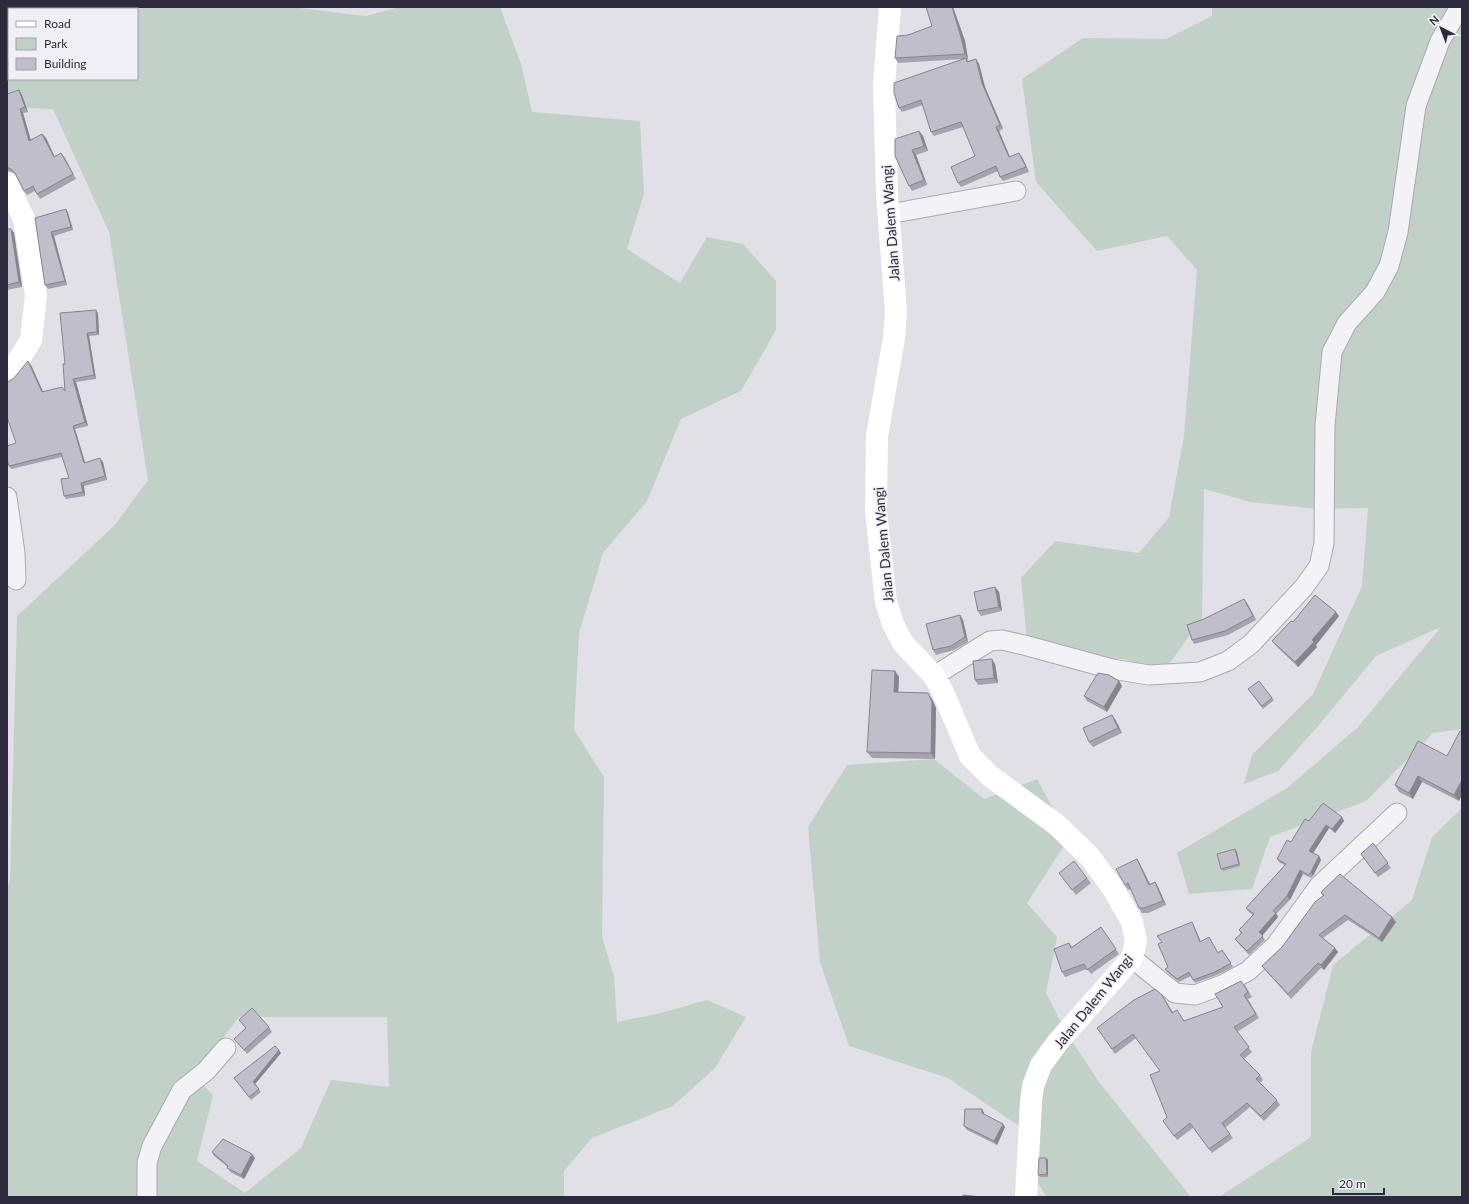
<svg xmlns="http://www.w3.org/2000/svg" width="1469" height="1204" viewBox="0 0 1469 1204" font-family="Lato,sans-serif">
  <rect width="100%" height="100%" fill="#e1e0e7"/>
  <g fill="#c2d1c7" fill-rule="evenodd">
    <path d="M7,7H291L366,16L400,7H500L521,64L532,112L640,121L644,194L627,249L680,283L707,237L743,244L776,281V330L741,391L681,419L647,501L603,553L579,633L574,730L604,777L602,937L614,976L617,1022L661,1013L707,1000L746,1017L715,1068L673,1106L592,1138L564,1171V1197H7V889L10,880L17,616L114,526L148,480L109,232L53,109L7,107ZM9,9H137V79H9ZM239,1017H387L389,1087L331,1080L301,1148L245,1193L197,1161L213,1095L194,1077Z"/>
    <path d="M1212,7H1462V729L1433,733L1366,801L1270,837L1252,889L1189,894L1177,853L1287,788L1358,727L1441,627L1376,656L1319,725L1278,771L1244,784L1252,755L1313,694L1362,586L1368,508L1317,509L1250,502L1204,489L1202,618L1160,677L1125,659L1074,660L1027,642L1021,578L1055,541L1139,553L1169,517L1184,436L1197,270L1167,236L1097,251L1036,182L1022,79L1083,38L1166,39L1212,16Z"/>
    <path d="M934,759L984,799L1037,779L1069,838L1027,903L1057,937L1046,993L1066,1032L1099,1082L1191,1197H1047L1031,1173L1025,1130L948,1078L849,1046L820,962L808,827L847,765Z"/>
    <path d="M1462,808V1197H1219L1311,1137V1052L1333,965L1412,900L1432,837Z"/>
  </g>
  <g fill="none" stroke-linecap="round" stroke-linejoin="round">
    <g stroke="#aba9b4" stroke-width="21">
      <g id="street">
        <path d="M889,214L1016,191"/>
        <path d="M7,497L15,553L16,580"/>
        <path d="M934,676L990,641L1002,640L1024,645L1112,669L1149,675L1200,672L1228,661L1251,644L1304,587L1319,566L1324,543L1325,425L1332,352L1347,323L1375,292L1389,266L1398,232L1416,106L1440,41L1460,7"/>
        <path d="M1132,958L1175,993L1195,995L1222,985L1248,971L1276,945L1319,886L1397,813"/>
        <path d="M147,1197V1163L152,1146L182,1090L206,1071L226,1048"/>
      </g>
    </g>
    <use href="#street" stroke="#f3f2f6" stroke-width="19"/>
    <g stroke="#fff" stroke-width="22">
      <path d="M890,7L884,85L887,194L896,312L894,338L877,436L876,511L886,602L893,624L903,643L934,676L942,690L970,756L990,776L1057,825L1090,857L1114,890L1132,922L1136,941L1132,958L1057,1043L1041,1065L1033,1086L1031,1102L1026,1197"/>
      <path d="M7,183L24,219L36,295L31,340L16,364L7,373"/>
    </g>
  </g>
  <g fill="#a5a3ae">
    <path d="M926,7H953L965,41L968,59H967L969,61L976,59L979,64L985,87L1003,129L999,131L1010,157H1022L1029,172L1003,181L1000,177L998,171L961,187L958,183L975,156L963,127L934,136L931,132L923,105L902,112L899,108L963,59L898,63L895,58L908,35L932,26Z"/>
    <path d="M19,90L22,95L28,112L23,113L31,140L42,134L46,138L55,157L61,153L76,179L40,199L35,191L27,195L24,191L16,175L14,173L8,171H7V94Z"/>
    <path d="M919,131L923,136L928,151L916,155L927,185L912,191L909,186L895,156Z"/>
    <path d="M66,209L68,213L73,230L54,236L67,285L48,289L45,285L35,218Z"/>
    <path d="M7,229H11L14,233L22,287L7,290Z"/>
    <path d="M96,310L98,314L99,335L89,336L96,379L76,382L88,426L75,429L85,462H103L107,480L84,486L85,496L66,499L64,496L69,478L62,457L11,469L9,466L16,443L13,379L31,365L43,392L65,390V364Z"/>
    <path d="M995,587L999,592L1002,611L981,616L978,611Z"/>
    <path d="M1247,603L1256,620L1228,635L1194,644L1192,640L1204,619Z"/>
    <path d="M960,615L963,620L968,642L954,650L936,655L933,650Z"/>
    <path d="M1339,616L1316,645L1317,647L1298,667L1276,646L1272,641L1293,622Z"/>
    <path d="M995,664L998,683L978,685L975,680Z"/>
    <path d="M895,671L899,677L898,692L932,699L936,708L935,759L872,758L867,752Z"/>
    <path d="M1119,681L1122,686L1107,712L1087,701L1084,696Z"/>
    <path d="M1259,681L1274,700L1263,709L1248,689Z"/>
    <path d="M1115,719L1122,733L1093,747L1089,742Z"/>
    <path d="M1418,741L1459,801L1422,782L1413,799L1399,792L1395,785Z"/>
    <path d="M1342,817L1344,821L1335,833L1329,828L1313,853L1319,856L1321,860L1313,876L1311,878L1303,874L1290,900L1276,914L1278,917L1262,935L1265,940L1249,955L1238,943L1235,939L1241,934L1239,930L1253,915L1249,912L1246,908L1285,865L1280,863L1277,859L1309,821Z"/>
    <path d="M1373,843L1391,868L1378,877L1361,854Z"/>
    <path d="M1235,849L1237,852L1240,866L1223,871L1221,869Z"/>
    <path d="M1137,859L1140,864L1150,884L1155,882L1158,887L1166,905L1148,913H1142L1139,908L1131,889L1128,890L1125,885Z"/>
    <path d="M1059,873L1087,878L1091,883L1076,895Z"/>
    <path d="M1321,893L1396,922L1382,942L1348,920L1323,938L1335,948L1338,952L1324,970L1321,968L1291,999L1265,970L1262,966L1282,947L1323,896Z"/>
    <path d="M1194,926L1201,942L1209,937L1218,953L1222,950L1233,967L1217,975L1195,983L1191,976L1179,982L1167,972L1165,969L1168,967L1162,942Z"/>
    <path d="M1101,927L1119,954L1091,974L1087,969L1065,977L1062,972L1069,943L1072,947Z"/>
    <path d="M1245,985L1252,997L1248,999L1259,1018L1237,1032L1252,1052L1244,1059L1260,1075L1263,1080L1260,1083L1277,1100L1280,1105L1264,1121L1250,1107L1225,1128L1233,1138L1212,1153L1193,1128L1177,1140L1163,1121L1167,1117L1160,1071L1136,1038L1115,1054L1097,1028L1162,995L1173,1012L1180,1014L1184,1021L1223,1007Z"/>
    <path d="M239,1020L269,1027L272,1032L247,1054L234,1039L246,1029Z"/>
    <path d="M281,1053L255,1084L261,1092L251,1100L234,1078Z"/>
    <path d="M982,1109L984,1113V1115L1005,1127L997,1145L967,1130L964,1126Z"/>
    <path d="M212,1152L255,1158L244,1179L230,1172L228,1167L214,1156Z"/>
    <path d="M1046,1158L1048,1160V1177H1040L1038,1175Z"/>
  </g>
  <g fill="#86858d">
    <path d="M952,7H953L965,41L968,59L965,54Z"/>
    <path d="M976,59L979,64L985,87L1003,129L1000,125L982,83Z"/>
    <path d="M19,90L22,95L28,112L25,107Z"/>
    <path d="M20,109L23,113L32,145L29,141Z"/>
    <path d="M996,127L999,131L1012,162L1009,157Z"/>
    <path d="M919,131L923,136L928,151L924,146Z"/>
    <path d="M42,134L46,138L57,162L54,157Z"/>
    <path d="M912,150L916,155L927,185L924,180Z"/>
    <path d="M61,153L65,158L76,179L73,174Z"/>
    <path d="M1019,153L1022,157L1029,172L1026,167Z"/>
    <path d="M66,209L68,213L73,230L71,227Z"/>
    <path d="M11,229L14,233L22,287L19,282Z"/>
    <path d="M51,232L54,236L67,285L65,281Z"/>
    <path d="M96,310L98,314L99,335L97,332Z"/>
    <path d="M87,333L89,336L96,379L94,375Z"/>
    <path d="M28,361L31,365L45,396L42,392Z"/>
    <path d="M73,379L76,382L88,426L85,422Z"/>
    <path d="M73,426L75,429L86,466L84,463Z"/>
    <path d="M100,458L103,462L107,480L105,476Z"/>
    <path d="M81,483L84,486L85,496L83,492Z"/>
    <path d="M995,587L999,592L1002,611L999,607Z"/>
    <path d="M1244,599L1247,603L1256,620L1253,616Z"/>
    <path d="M1336,612L1339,616L1316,645L1317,647L1298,667L1295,662L1312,640Z"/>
    <path d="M960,615L963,620L968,642L965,637Z"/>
    <path d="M992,659L995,664L998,683L994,678Z"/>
    <path d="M895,671L899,677L898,698L894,692Z"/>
    <path d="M1119,681L1122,686L1107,712L1104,707Z"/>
    <path d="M928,693L932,699L936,708L935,759L931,753Z"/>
    <path d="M1112,715L1115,719L1122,733L1118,728Z"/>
    <path d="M1418,776L1422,782L1413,799L1409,793Z"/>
    <path d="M1462,780V795L1459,801L1454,795Z"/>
    <path d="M1342,817L1344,821L1335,833L1332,829Z"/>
    <path d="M1326,825L1329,828L1312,855L1309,851Z"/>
    <path d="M1235,849L1237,852L1240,866L1239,864Z"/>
    <path d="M1319,856L1321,860L1313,876L1311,872Z"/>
    <path d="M1137,859L1140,864L1152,889L1149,885Z"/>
    <path d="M1300,870L1303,874L1290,900L1287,896Z"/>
    <path d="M1155,882L1158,887L1166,905L1163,901Z"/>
    <path d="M1276,913L1278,917L1262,936L1259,932Z"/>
    <path d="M1392,917L1396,922L1382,942L1379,938Z"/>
    <path d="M1192,922L1194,926L1202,945L1200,942Z"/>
    <path d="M1335,948L1338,952L1324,970L1321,965Z"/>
    <path d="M279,1050L281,1053L255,1084L253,1082Z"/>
    <path d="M982,1109L984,1113V1117L982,1113Z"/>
    <path d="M1003,1124L1005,1127L997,1145L994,1141Z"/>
    <path d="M252,1154L255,1158L244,1179L241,1175Z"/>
    <path d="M1046,1158L1048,1160V1177L1047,1174Z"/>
  </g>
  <g fill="#c0beca" stroke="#86858d">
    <path d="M54,7H77L78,9H55Z"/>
    <path d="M926,7H952L961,37L965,54L895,58L897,36L908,35L932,26Z"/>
    <path d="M966,58L967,62L976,59L982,83L1000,125L996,127L1009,157L1019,153L1026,167L1000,177L996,166L958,183L951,167L975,156L961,122L931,132L921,100L899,108L894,93V83Z"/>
    <path d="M19,90L25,107L20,109L29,141L42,134L54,157L61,153L73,174L37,194L33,186L24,191L15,173L11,169L7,167V94Z"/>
    <path d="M919,131L924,146L912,150L924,180L909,186L895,156V139Z"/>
    <path d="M66,209L71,227L51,232L65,281L45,285L35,218Z"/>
    <path d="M7,229H11L19,282L7,285Z"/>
    <path d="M96,310L97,332L87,333L94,375L73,379L85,422L73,426L84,463L100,458L105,476L81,483L83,492L64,496L61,479L69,478L61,453L9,466L7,459V446L16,443L7,417V382L13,379L28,361L42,392L62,387L65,391L63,364H65L60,313Z"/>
    <path d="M995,587L999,607L978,611L974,592Z"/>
    <path d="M1315,595L1336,612L1312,640L1314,642L1295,662L1272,641L1291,621L1293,622Z"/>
    <path d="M1244,599L1253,616L1225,631L1192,640L1187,625L1204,619Z"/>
    <path d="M960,615L965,637L951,646L933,650L926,624Z"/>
    <path d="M992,659L994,678L975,680L973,661Z"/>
    <path d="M872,670L895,671L894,692L928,693L932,702L931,753L867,752Z"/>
    <path d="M1098,673L1109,675L1119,681L1104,707L1084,696Z"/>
    <path d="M1259,681L1272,698L1262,706L1248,689Z"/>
    <path d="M1112,715L1118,728L1089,742L1083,728Z"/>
    <path d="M1460,731L1462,732V780L1454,795L1418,776L1409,793L1395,785L1418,741L1447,756Z"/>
    <path d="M1323,803L1342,817L1332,829L1326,825L1309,851L1319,856L1311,872L1308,875L1300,870L1287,896L1273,911L1276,913L1259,932L1263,936L1247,951L1235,939L1242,933L1239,930L1254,914L1246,908L1286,864L1277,859L1287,840L1291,842L1305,819L1309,821Z"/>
    <path d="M1373,843L1388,863L1375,873L1361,854Z"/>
    <path d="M1235,849L1239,864L1221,869L1217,854Z"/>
    <path d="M1137,859L1149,885L1155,882L1163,901L1144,908H1139L1128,883L1125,885L1116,869Z"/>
    <path d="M1074,861L1087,878L1072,890L1059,873Z"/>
    <path d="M1340,874L1392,917L1379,938L1345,915L1319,935L1335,948L1321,965L1318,963L1288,994L1262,966L1282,947L1315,902L1324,895L1321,893L1324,889Z"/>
    <path d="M1192,922L1200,942L1209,937L1218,953L1222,950L1231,963L1215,972L1193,980L1189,972L1177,979L1165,969L1168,967L1158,944L1162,942L1157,936Z"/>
    <path d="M1101,927L1116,949L1087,970L1084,964L1062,972L1054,949L1069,943L1071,948Z"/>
    <path d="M1241,981L1248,992L1244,995L1256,1014L1234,1027L1249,1047L1240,1055L1260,1075L1256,1079L1277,1100L1261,1116L1247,1103L1222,1123L1230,1134L1209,1149L1190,1123L1174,1136L1163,1121L1167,1117L1150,1075L1160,1071L1133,1034L1112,1049L1097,1028L1134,1000L1155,989L1162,995L1172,1013L1177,1010L1184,1021L1223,1007L1215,994Z"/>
    <path d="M252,1008L269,1027L244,1050L234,1039L246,1028L239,1020Z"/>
    <path d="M275,1046L279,1050L253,1082L259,1089L249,1097L234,1078Z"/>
    <path d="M965,1109H982V1113L1003,1124L994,1141L964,1126Z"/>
    <path d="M223,1139L252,1154L241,1175L227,1168L228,1166L212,1152Z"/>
    <path d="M1039,1158H1046L1047,1174L1038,1175Z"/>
    <path d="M963,1195L982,1197H963Z"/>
  </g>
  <g text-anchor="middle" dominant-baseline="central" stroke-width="3" stroke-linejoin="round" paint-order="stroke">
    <g font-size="14" fill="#2e2a3d" stroke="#f0eff5">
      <text transform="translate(890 223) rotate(-94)">Jalan Dalem Wangi</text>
      <text transform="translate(883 545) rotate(-95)">Jalan Dalem Wangi</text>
      <text transform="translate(1093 1001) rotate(-51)">Jalan Dalem Wangi</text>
    </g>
  </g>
  <rect width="1469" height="1204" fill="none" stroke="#2e2a3d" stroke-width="16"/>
  <rect x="8" y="8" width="130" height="72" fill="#f0eff5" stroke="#a2a0ab"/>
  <rect x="16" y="21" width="20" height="6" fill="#ffffff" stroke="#a2a0ab"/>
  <text x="44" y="28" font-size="12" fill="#2e2a3d">Road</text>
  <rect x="16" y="38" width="20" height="12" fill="#c2d1c7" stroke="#a2a0ab"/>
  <text x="44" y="48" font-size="12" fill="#2e2a3d">Park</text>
  <rect x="16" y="58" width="20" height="12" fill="#c0beca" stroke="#a2a0ab"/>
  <text x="44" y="68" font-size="12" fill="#2e2a3d">Building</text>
  <g transform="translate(1441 28) rotate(318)" stroke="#f0eff5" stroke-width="3" paint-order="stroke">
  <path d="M0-3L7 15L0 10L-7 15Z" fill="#2e2a3d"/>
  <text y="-6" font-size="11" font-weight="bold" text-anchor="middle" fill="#2e2a3d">N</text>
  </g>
  <path d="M1333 1188v6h51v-6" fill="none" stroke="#2e2a3d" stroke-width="2"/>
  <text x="1339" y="1188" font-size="12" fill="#2e2a3d" stroke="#f0eff5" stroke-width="3" paint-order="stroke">20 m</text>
</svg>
